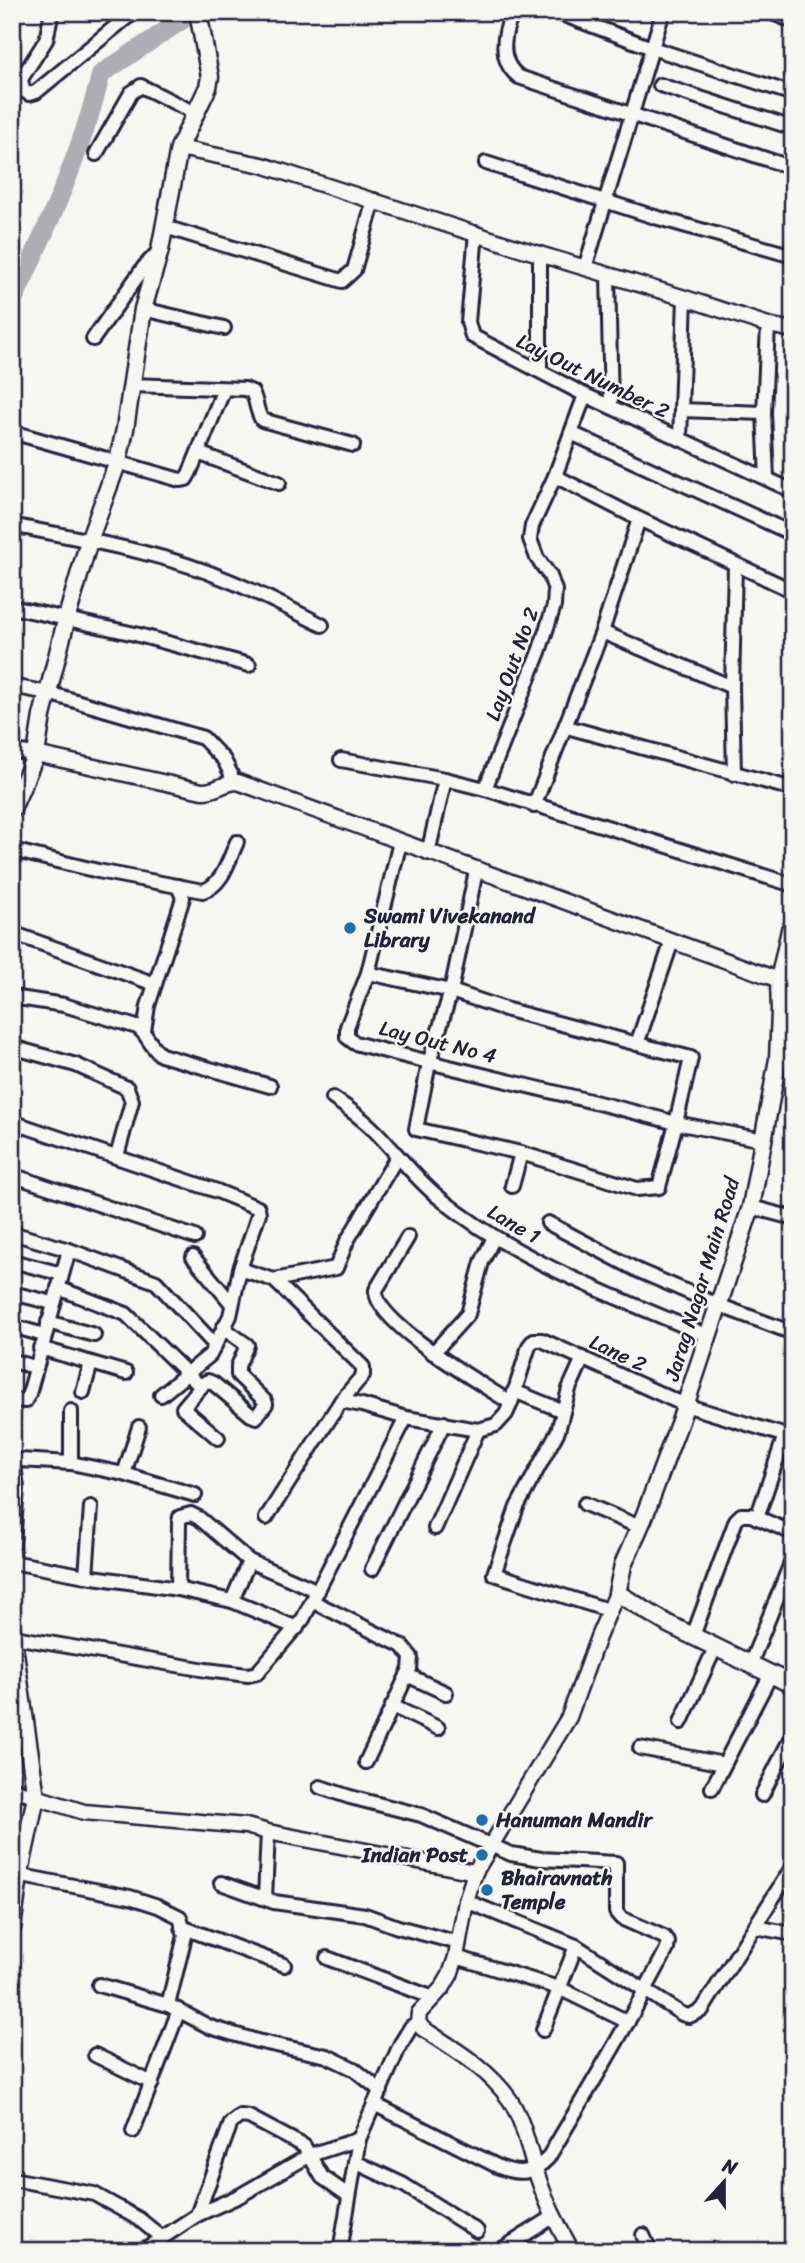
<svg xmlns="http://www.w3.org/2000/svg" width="805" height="2263" viewBox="0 0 805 2263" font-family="Sriracha,sans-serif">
  <rect width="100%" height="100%" fill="#f6f6f2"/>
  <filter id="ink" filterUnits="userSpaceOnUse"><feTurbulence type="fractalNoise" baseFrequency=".0143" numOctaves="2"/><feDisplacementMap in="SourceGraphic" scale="14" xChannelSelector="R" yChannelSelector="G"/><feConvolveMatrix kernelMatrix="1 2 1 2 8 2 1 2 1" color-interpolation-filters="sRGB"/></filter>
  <g filter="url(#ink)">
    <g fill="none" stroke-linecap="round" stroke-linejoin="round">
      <path stroke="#adadb3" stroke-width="19" d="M12,303C47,228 81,155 101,74L194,12"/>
      <g stroke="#22223b" stroke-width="18">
        <g id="minor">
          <path d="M52,12L46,40L21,79L23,90L29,94L36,92L126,18L136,12"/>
          <path d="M513,12C503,34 498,61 519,77L793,168"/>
          <path d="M556,12L652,48L793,94"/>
          <path d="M770,12L793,21"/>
          <path d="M660,85L793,128"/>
          <path d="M96,154L131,93L141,86L195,113"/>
          <path d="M486,163L655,217L793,256"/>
          <path d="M165,227L342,281L354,270L374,200"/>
          <path d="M476,233L468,322L472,336L585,395L793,491"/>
          <path d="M585,268L663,12"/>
          <path d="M608,275L611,407"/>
          <path d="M143,309L224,328"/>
          <path d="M93,339L144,267L160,250"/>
          <path d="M540,371V254"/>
          <path d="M131,385L245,389L252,392C257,401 256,411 262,420L353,445"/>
          <path d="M681,410L764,413"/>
          <path d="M12,432L180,480L186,479L190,472L224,389"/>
          <path d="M571,433L793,534"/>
          <path d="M680,439L685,298"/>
          <path d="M198,453L279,483"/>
          <path d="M555,476L639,519L793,591"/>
          <path d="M767,478L764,413L768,325"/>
          <path d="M12,525C83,540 158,551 225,579C258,592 290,609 322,625"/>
          <path d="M12,607L135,634L249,665"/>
          <path d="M602,632L732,687"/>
          <path d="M12,686L48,693L203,738L224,760L231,774V782"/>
          <path d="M567,727L793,789"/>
          <path d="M12,751L36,754"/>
          <path d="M341,760L445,779L485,789L793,885"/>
          <path d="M734,774L732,687L735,565"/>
          <path d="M485,789L539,652L554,606L555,590L550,576L537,558L530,539L532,526L555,476L585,395"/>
          <path d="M534,806L602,632L639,519"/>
          <path d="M12,850L98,871L203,891C223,885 229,859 237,842"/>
          <path d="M428,853L445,779"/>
          <path d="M476,871L451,991L429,1063L416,1129L521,1153L637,1189L659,1187L676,1123L763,1140"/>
          <path d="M12,933L155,984"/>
          <path d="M368,973L451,991L508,1010L691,1058L676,1123C570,1094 462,1072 355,1043L347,1037V1027L368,973L400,842"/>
          <path d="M780,973L793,979"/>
          <path d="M12,997L64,1005L137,1027C148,1034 150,1047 161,1055L270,1086"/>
          <path d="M144,1031L148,1006L183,898L178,886"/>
          <path d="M637,1044L672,941"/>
          <path d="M12,1047L76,1065L127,1088L132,1101L117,1156"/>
          <path d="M333,1098C348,1108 362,1118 375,1131C398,1154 416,1180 442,1200C520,1263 617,1297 708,1336"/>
          <path d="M12,1122L217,1191L258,1208L259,1213L240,1269L230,1316L210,1355L161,1395"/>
          <path d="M12,1175L195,1237"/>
          <path d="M512,1186L521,1153"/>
          <path d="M751,1207L793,1218"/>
          <path d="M548,1223L639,1271L718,1305L793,1333"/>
          <path d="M12,1233L69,1250L156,1282L215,1345"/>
          <path d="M408,1237L376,1290C373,1322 485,1386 511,1403"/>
          <path d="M193,1257L232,1304"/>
          <path d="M12,1261L62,1274"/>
          <path d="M240,1269L274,1280L336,1268L347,1241L397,1157"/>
          <path d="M274,1280L363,1367V1375L341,1401"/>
          <path d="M58,1288L126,1314L201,1387"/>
          <path d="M12,1293L53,1303"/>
          <path d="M48,1322L94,1335"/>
          <path d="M12,1326L44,1335"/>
          <path d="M40,1348L126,1373"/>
          <path d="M433,1353L468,1314L482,1262L494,1237"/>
          <path d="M583,1358L569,1389L558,1431L517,1507L494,1574L608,1610"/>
          <path d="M12,1361L35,1367"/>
          <path d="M514,1391L563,1411"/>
          <path d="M83,1392L91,1363"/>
          <path d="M12,1400L25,1401L29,1394L69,1250"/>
          <path d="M71,1411V1463"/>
          <path d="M218,1438L183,1408L204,1383L208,1381L213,1383L251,1415L256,1417L266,1404L265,1401L238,1375V1366L247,1345L223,1328"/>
          <path d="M124,1474L139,1427"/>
          <path d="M585,1504L640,1527"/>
          <path d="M266,1518L341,1401L362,1405L406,1418"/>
          <path d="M757,1518L785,1435"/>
          <path d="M435,1528L478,1430"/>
          <path d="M12,1558L17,1488L14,1465L19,1460L71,1463L124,1474L195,1495"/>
          <path d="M12,1562L86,1576L178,1589L232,1601L297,1628"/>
          <path d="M372,1569L444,1423"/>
          <path d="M86,1576L91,1507"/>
          <path d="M178,1589L179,1522L180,1517L191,1514L199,1518L249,1561L318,1591"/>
          <path d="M232,1601L249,1561"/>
          <path d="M312,1601L402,1646L411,1657L410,1669L366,1762"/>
          <path d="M693,1636L736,1520L741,1515H751L793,1533"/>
          <path d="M14,1637L206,1670L248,1675L257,1673L303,1619L406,1418L478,1430L496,1425L506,1414L511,1403L529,1346L534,1340H542L685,1405L793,1438"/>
          <path d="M750,1665L793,1558"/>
          <path d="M407,1675L446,1693"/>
          <path d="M392,1706L438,1728"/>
          <path d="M681,1722L715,1648"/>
          <path d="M640,1748L724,1764"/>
          <path d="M320,1787L350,1797L421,1815L511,1854L541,1859L616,1863V1912L621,1918L664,1937L668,1942L667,1949C630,2021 589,2089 548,2158C533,2174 519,2175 499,2167L374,2104"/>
          <path d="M12,1788L36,1797"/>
          <path d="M712,1788L771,1674"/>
          <path d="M762,1795L793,1734"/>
          <path d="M12,1874L130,1897L158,1906L180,1917L185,1936L168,2005"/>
          <path d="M221,1883L274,1902L365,1915L398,1927L459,1943"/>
          <path d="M265,1898L268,1832"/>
          <path d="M466,1901L576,1946L682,2014L689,2016L702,2010L793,1866"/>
          <path d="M182,1927L284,1965"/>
          <path d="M755,1927L793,1934"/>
          <path d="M456,1957L559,1988L628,2022"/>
          <path d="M327,1958L431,1997"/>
          <path d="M99,1985L168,2005L210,2027L257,2041L327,2056L354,2069L381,2091"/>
          <path d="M543,2030L576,1946"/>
          <path d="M95,2055L152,2083"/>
          <path d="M133,2131L179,2010"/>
          <path d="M355,2162L404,2185L477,2231"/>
          <path d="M12,2179L94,2194L139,2219L161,2237"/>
          <path d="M197,2215L231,2123L240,2116L249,2117L304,2146L322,2177L348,2195"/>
          <path d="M643,2235L650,2251"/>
          <path d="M142,2251L197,2215L239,2196L310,2155L359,2139"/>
          <path d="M340,2251L359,2139L400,2045L411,2027L418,2022"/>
          <path d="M499,2251L553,2217"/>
        </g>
      </g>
      <g stroke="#22223b" stroke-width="19">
        <g id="tertiary">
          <path d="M179,148L262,165L516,247L685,298L768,325L793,330"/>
          <path d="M36,754L202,791C215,792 224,782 238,782L779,980"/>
          <path d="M36,1797L84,1812L246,1826L268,1832L475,1872"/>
          <path d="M572,2251C557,2225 545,2200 536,2172C528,2148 524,2122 510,2100C489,2069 453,2048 422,2028L418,2022L419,2013L443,1987L450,1975L456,1957L466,1901L475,1872L569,1717L598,1637L617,1593"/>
        </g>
      </g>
      <g stroke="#22223b" stroke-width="21">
        <g id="secondary">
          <path d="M12,809L36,754L42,716L67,617L89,541L118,461L125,429L143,309L160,250L179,148L208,87L210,77L198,12"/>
          <path d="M793,927L790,930L779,980L780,1012L778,1059L751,1207L680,1421L644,1517L623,1565L617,1593L668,1624L793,1685"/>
          <path d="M12,1632L36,1797L19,1876L12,1928"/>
        </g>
      </g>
      <use href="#minor" stroke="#f6f6f2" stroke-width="12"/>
      <use href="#tertiary" stroke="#f6f6f2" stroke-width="14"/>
      <use href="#secondary" stroke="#f6f6f2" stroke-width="16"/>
    </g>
  </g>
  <g fill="#1f6fb2" stroke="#f6f6f2" stroke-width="2.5">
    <circle cx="350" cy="928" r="7"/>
    <circle cx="482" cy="1820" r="7"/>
    <circle cx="482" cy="1855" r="7"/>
    <circle cx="487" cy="1890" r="7"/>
  </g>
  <g text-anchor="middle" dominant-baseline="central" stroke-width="5" stroke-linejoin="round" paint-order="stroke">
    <g font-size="21" fill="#22223b" stroke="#f6f6f2">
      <text transform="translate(593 376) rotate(26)">Lay Out Number 2</text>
      <text transform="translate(512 664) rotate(-70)">Lay Out No 2</text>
      <text transform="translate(438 1042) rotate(14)">Lay Out No 4</text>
      <text transform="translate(514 1224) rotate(30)">Lane 1</text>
      <text transform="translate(702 1279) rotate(-73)">Jarag Nagar Main Road</text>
      <text transform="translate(618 1353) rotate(25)">Lane 2</text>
    </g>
    <g font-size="21" font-weight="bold" fill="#22223b" stroke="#f6f6f2" text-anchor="start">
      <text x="364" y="916">Swami Vivekanand<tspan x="364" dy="24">Library</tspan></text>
      <text x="496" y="1820">Hanuman Mandir</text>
      <text x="468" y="1855" text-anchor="end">Indian Post</text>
      <text x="501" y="1878">Bhairavnath<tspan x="501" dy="24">Temple</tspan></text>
    </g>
  </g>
  <rect width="805" height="2263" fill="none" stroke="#f6f6f2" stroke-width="42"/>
  <rect x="21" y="21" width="763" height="2221" fill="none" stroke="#22223b" stroke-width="2.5" filter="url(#ink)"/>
  <g transform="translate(724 2182) rotate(21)" stroke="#f6f6f2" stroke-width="5" paint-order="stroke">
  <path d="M0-5L12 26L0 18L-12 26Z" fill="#22223b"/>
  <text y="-10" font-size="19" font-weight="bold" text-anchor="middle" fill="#22223b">N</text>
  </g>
</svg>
